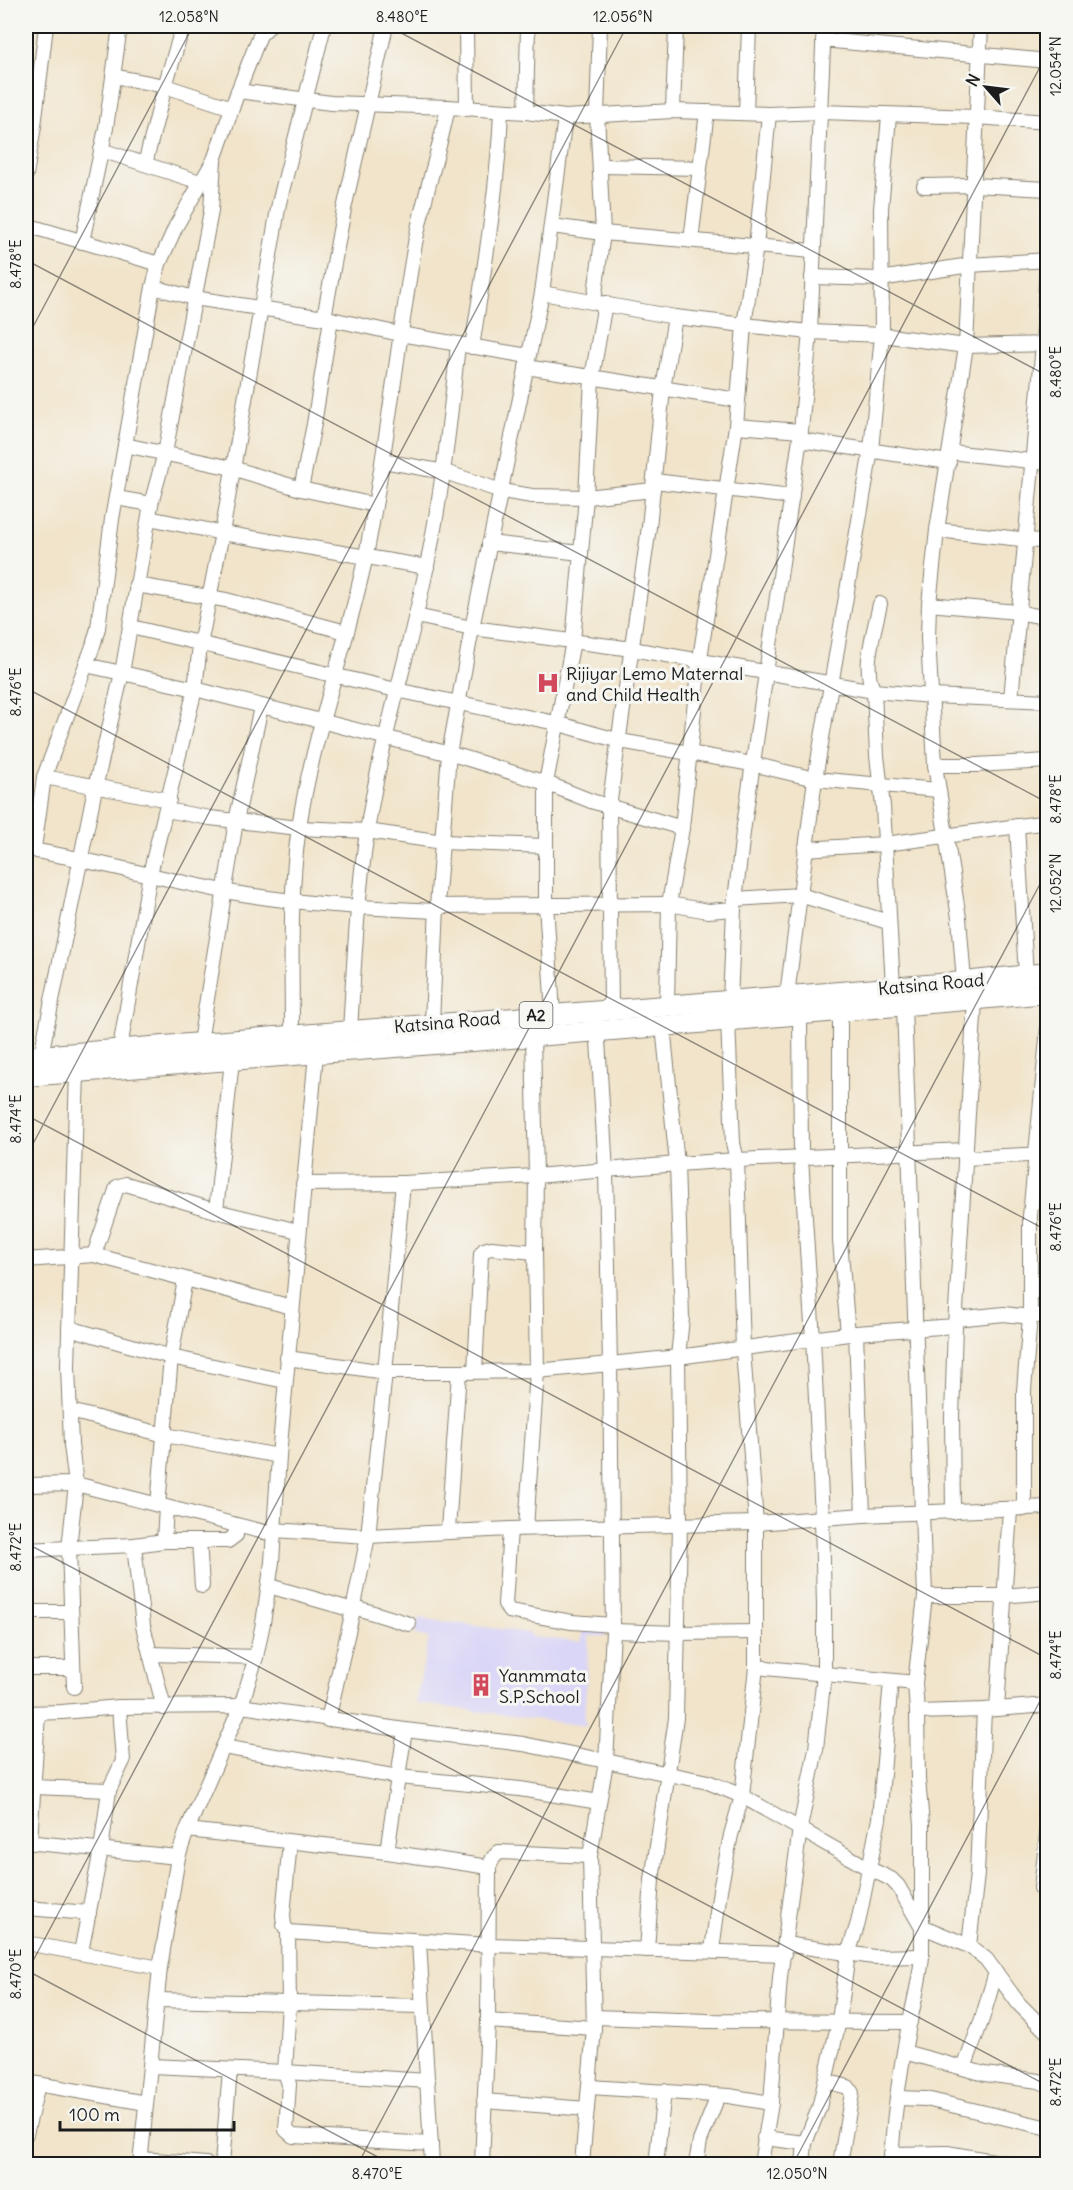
<svg xmlns="http://www.w3.org/2000/svg" width="1073" height="2190" viewBox="0 0 1073 2190" font-family="Delius,sans-serif">
  <rect width="100%" height="100%" fill="#f6f6f2"/>
  <filter id="ink" filterUnits="userSpaceOnUse"><feTurbulence type="fractalNoise" baseFrequency=".0167" numOctaves="2"/><feDisplacementMap in="SourceGraphic" scale="12" xChannelSelector="R" yChannelSelector="G"/><feConvolveMatrix kernelMatrix="1 2 1 2 8 2 1 2 1" color-interpolation-filters="sRGB"/></filter>
  <filter id="wash" filterUnits="userSpaceOnUse"><feTurbulence type="fractalNoise" baseFrequency=".008" numOctaves="4" result="noise"/><feDisplacementMap in="SourceGraphic" scale="24" xChannelSelector="R" yChannelSelector="G"/><feGaussianBlur stdDeviation="1.35" result="paint"/><feColorMatrix in="noise" values="0 0 0 0 0 0 0 0 0 0 0 0 0 0 0 0 0 1.4 0 .05"/><feComposite in="paint" operator="in"/></filter>
  <g filter="url(#wash)">
    <rect width="100%" height="100%" fill="#f1e4ca"/>
    <path fill="#dad6f7" d="M419,1618L529,1633L533,1637L581,1642L583,1628L606,1629V1636H589L584,1720L587,1726L415,1703L429,1638L414,1634Z"/>
  </g>
  <g filter="url(#ink)">
    <g fill="none" stroke-linecap="round" stroke-linejoin="round">
      <g stroke="#868073" stroke-width="16">
        <g id="minor">
          <path d="M183,26L165,86L232,108"/>
          <path d="M269,26L260,35L238,91L214,160L176,226L159,264L153,287L194,298L331,319L400,334L528,356"/>
          <path d="M466,26L467,109"/>
          <path d="M823,40L1048,61"/>
          <path d="M113,76L165,86L145,164"/>
          <path d="M238,91L331,103L448,107L526,112L565,117L673,111L769,114L821,112L976,117L1048,122"/>
          <path d="M673,111L676,26"/>
          <path d="M526,112L528,26"/>
          <path d="M746,113L749,26"/>
          <path d="M101,150L200,182"/>
          <path d="M601,166L700,168"/>
          <path d="M26,175L34,126L46,26"/>
          <path d="M924,186L974,185L1048,189"/>
          <path d="M26,225L159,264"/>
          <path d="M552,226L603,233L812,251"/>
          <path d="M691,240L707,112"/>
          <path d="M82,242L106,128L120,26"/>
          <path d="M812,277L880,279L970,265L1048,260"/>
          <path d="M153,287L112,519L98,628L93,646L44,777L34,848L37,851C100,862 162,879 224,891C295,904 366,908 437,911"/>
          <path d="M542,293L675,317L744,325L810,332L882,335L966,346L1048,344"/>
          <path d="M594,301L603,233L597,114L600,26"/>
          <path d="M324,318L344,209L386,26"/>
          <path d="M331,319L314,424L301,489L375,505"/>
          <path d="M472,347C484,269 498,190 501,111"/>
          <path d="M526,367L738,400"/>
          <path d="M736,426L801,431"/>
          <path d="M800,440L949,462"/>
          <path d="M125,445L232,468L301,489"/>
          <path d="M950,452L1048,463"/>
          <path d="M383,461L445,472L501,491L532,496L586,497L653,490"/>
          <path d="M654,481L792,497"/>
          <path d="M116,498L151,504"/>
          <path d="M149,518L222,533L427,567"/>
          <path d="M937,530L1048,542"/>
          <path d="M489,543L581,553"/>
          <path d="M136,585L226,600L346,632"/>
          <path d="M880,604C875,629 861,669 874,691L877,756L883,806L893,987"/>
          <path d="M929,604L1017,612L1048,618"/>
          <path d="M416,616L472,628L632,649L874,691L931,696L1048,701"/>
          <path d="M131,627L396,690L556,723L620,741L752,764L815,779L938,790"/>
          <path d="M86,663L90,666L195,689L462,757L546,783L591,801L682,828"/>
          <path d="M1011,699L1043,344L1048,243"/>
          <path d="M935,765H976L1048,761"/>
          <path d="M44,777L169,800"/>
          <path d="M166,810L210,818L299,828L367,831L443,842L545,846"/>
          <path d="M1017,826L1026,975"/>
          <path d="M805,849L885,844L1048,822"/>
          <path d="M735,899L800,895L888,922"/>
          <path d="M437,906L669,904L708,911L734,909"/>
          <path d="M964,982L959,918L935,765L928,638L929,604L937,530L966,346L981,26"/>
          <path d="M787,995L815,779L871,450L882,335L881,209L889,116"/>
          <path d="M730,1001L734,909L743,832L801,431L810,332L824,26"/>
          <path d="M667,1004L669,904L682,828L698,671L736,426L744,325L756,246L769,114"/>
          <path d="M611,1009L609,807L649,527L663,389L675,317"/>
          <path d="M840,1011V1241L848,1334"/>
          <path d="M553,1013L546,904V783L573,641L586,497L592,378L605,303"/>
          <path d="M432,1023L437,906L449,754L472,628L542,293L565,117"/>
          <path d="M663,1026L677,1164L737,1160L966,1150"/>
          <path d="M350,1031C354,965 357,898 367,832C380,743 408,658 426,570C442,495 450,420 458,345"/>
          <path d="M292,1036C292,967 289,895 299,827C313,734 347,646 366,555C386,456 396,355 413,255C421,205 438,157 448,107"/>
          <path d="M200,1042L236,821L261,707"/>
          <path d="M120,1048L150,874L195,689L200,645L222,533L279,203L324,26"/>
          <path d="M41,1055L95,788L122,673L151,504L165,453L211,211L214,160"/>
          <path d="M965,1158L1048,1154"/>
          <path d="M403,1183L536,1176L533,1036"/>
          <path d="M303,1184L403,1183L385,1372H459L448,1530"/>
          <path d="M216,1211L232,1060"/>
          <path d="M94,1255L292,1307"/>
          <path d="M26,1260L94,1255L117,1187L126,1184L216,1211L298,1231"/>
          <path d="M956,1319L1004,1314L1030,1317L1048,1314"/>
          <path d="M69,1328L171,1357L285,1381"/>
          <path d="M856,1333L863,1515"/>
          <path d="M475,1371L481,1254L484,1250L491,1248L535,1252"/>
          <path d="M459,1372L537,1371L535,1252L536,1176L677,1164L682,1318L678,1357L610,1364L613,1631L606,1762L590,1856L594,2028L582,2164"/>
          <path d="M70,1411L165,1435L279,1456"/>
          <path d="M26,1485L76,1484L71,1445L68,1366L77,1072"/>
          <path d="M158,1505L171,1357L185,1280"/>
          <path d="M1024,1509V1390L1030,1317V1216L1048,1028"/>
          <path d="M953,1512L952,1417L955,1326L975,1000"/>
          <path d="M235,1525L236,1535L228,1541H164L134,1545L69,1548L76,1484C142,1501 207,1518 272,1534"/>
          <path d="M526,1528L537,1371L610,1364L606,1171L597,1024"/>
          <path d="M510,1529L756,1523L863,1515L1048,1507"/>
          <path d="M273,1530L368,1536L385,1372L287,1358"/>
          <path d="M164,1541L166,1507"/>
          <path d="M199,1541L202,1586"/>
          <path d="M134,1545L143,1626L164,1708"/>
          <path d="M26,1550L69,1548L74,1687"/>
          <path d="M269,1586L353,1610L368,1536L510,1529L505,1604L509,1611L572,1622L613,1625"/>
          <path d="M925,1596H1003L1048,1592"/>
          <path d="M354,1607L409,1624"/>
          <path d="M26,1612H71"/>
          <path d="M613,1631L679,1633L756,1632"/>
          <path d="M151,1654L256,1657"/>
          <path d="M756,1667L915,1683"/>
          <path d="M26,1668H73"/>
          <path d="M997,1709L1010,1510"/>
          <path d="M917,1712L984,1710L1048,1705"/>
          <path d="M26,1713L62,1712L119,1707L241,1706L405,1730L523,1744L708,1782L742,1796L870,1869L891,1879L898,1886L921,1926L969,1946L986,1959L1019,2004L1048,2033"/>
          <path d="M328,1720L353,1610"/>
          <path d="M223,1747L399,1777L520,1789L599,1802"/>
          <path d="M33,1787L109,1790"/>
          <path d="M1048,1826L1041,1888L1044,1895L1048,1898"/>
          <path d="M187,1830L387,1852L489,1867"/>
          <path d="M26,1842L178,1857"/>
          <path d="M30,1843L38,1713"/>
          <path d="M387,1852L405,1730"/>
          <path d="M26,1908L89,1913"/>
          <path d="M288,1932L284,1925L283,1915L290,1842"/>
          <path d="M419,1941L432,2164"/>
          <path d="M26,1943L160,1968"/>
          <path d="M785,1944L874,1957L922,1956"/>
          <path d="M969,1946L977,1874L984,1710"/>
          <path d="M647,1950L652,1880L676,1718L680,1524L678,1357L856,1333L955,1326"/>
          <path d="M712,1950L720,1890L731,1835L742,1796L756,1667V1523L743,1350L737,1160L733,1143L728,1020"/>
          <path d="M81,1952L101,1850L109,1790L123,1761L119,1707"/>
          <path d="M157,2000L422,2006"/>
          <path d="M594,2017L707,2021L910,2022"/>
          <path d="M488,2021L594,2028"/>
          <path d="M904,2052L985,2074L1039,2081L1048,2085"/>
          <path d="M151,2066L285,2072L428,2081"/>
          <path d="M964,2068L982,2019L996,1972"/>
          <path d="M825,2081L848,2087L852,2093L840,2164"/>
          <path d="M26,2082L146,2103"/>
          <path d="M590,2087L729,2096L771,2103"/>
          <path d="M897,2098L926,2099L1048,2128"/>
          <path d="M484,2101L587,2109"/>
          <path d="M26,2134L38,2084"/>
          <path d="M764,2138L805,2143"/>
          <path d="M431,2144L293,2136L286,2130L289,2084L285,2072L289,2004L288,1932L490,1945L784,1954"/>
          <path d="M891,2154L947,2153L1011,2164"/>
          <path d="M141,2159L206,2164"/>
          <path d="M140,2164L160,1968L178,1857L187,1830L241,1706L256,1657L263,1623L272,1562L279,1456L316,1054"/>
          <path d="M222,2164L230,2070"/>
          <path d="M482,2164L488,2021L489,1867L493,1858L499,1852L590,1856"/>
          <path d="M656,2164L664,2091"/>
          <path d="M696,2164L700,2141L718,2096"/>
          <path d="M761,2164L771,2103L780,1977L800,1828L816,1749L824,1674V1606L822,1517L813,1339L801,1158L800,1015"/>
          <path d="M803,2164L805,2143L819,2108L839,2021L848,1954L858,1923L879,1819L891,1681"/>
          <path d="M891,2164C893,2118 900,2071 909,2025C914,2002 920,1980 922,1956V1824L918,1780L917,1712L915,1683L925,1596L904,1006"/>
        </g>
      </g>
      <g stroke="#868073" stroke-width="22">
        <g id="highway">
          <path d="M26,1057L964,982L1048,973"/>
          <path d="M26,1076L663,1026L1048,993"/>
        </g>
      </g>
      <use href="#minor" stroke="#fff" stroke-width="14"/>
      <use href="#highway" stroke="#fff" stroke-width="20"/>
    </g>
  </g>
  <path fill="none" stroke="#1c1c1c" stroke-width="1.5" stroke-opacity="0.45" d="M388,26L1048,376M26,260L1048,803M26,340L193,26M26,688L1048,1231M26,1115L1048,1659M26,1157L627,26M26,1543L1048,2086M26,1970L391,2164M26,1974L1048,52M358,2164L1048,869M793,2164L1048,1686"/>
  <defs>
    <g id="hospital-bare" transform="scale(1.8)"><path d="M-5-5h3v3.5h4V-5h3V5h-3V1.5h-4V5h-3Z" fill="#d1495b" stroke="#f6f6f2" stroke-width="2.5" paint-order="stroke"/></g>
    <g id="building-bare" transform="scale(1.8)"><path d="M-4-6H4V6H1V3H-1V6H-4ZM-2.5-4.3h1.7v1.8h-1.7ZM.8-4.3h1.7v1.8H.8ZM-2.5-1h1.7V.8h-1.7ZM.8-1h1.7V.8H.8Z" fill="#d1495b" stroke="#f6f6f2" stroke-width="2.5" paint-order="stroke"/></g>
  </defs>
  <g fill-rule="evenodd">
    <use href="#hospital-bare" x="548" y="683"/>
    <use href="#building-bare" x="481" y="1685"/>
  </g>
  <g text-anchor="middle" dominant-baseline="central" stroke-width="6" stroke-linejoin="round" paint-order="stroke">
    <rect fill="#f6f6f2" stroke="#5d5d5c" stroke-width="1.5" x="519.5" y="1002" width="33" height="26" rx="4.5"/>
    <g font-size="16" font-weight="bold" fill="#1c1c1c">
      <text x="536" y="1015">A2</text>
    </g>
    <g font-size="18" fill="#1c1c1c" stroke="#f6f6f2" text-anchor="start">
      <text x="566" y="673">Rijiyar Lemo Maternal<tspan x="566" dy="21">and Child Health</tspan></text>
      <text x="499" y="1675">Yanmmata<tspan x="499" dy="21">S.P.School</tspan></text>
    </g>
    <g font-size="18" fill="#1c1c1c" stroke="#f6f6f2">
      <text transform="translate(931 984) rotate(-5)">Katsina Road</text>
      <text transform="translate(447 1022) rotate(-5)">Katsina Road</text>
    </g>
  </g>
  <rect width="1073" height="2190" fill="none" stroke="#f6f6f2" stroke-width="66"/>
  <g transform="translate(986 87) rotate(298)" stroke="#f6f6f2" stroke-width="4.5" paint-order="stroke">
  <path d="M0-4.5L10 22L0 15L-10 22Z" fill="#1c1c1c"/>
  <text y="-9" font-size="16" font-weight="bold" text-anchor="middle" fill="#1c1c1c">N</text>
  </g>
  <path d="M60 2121v9h174v-9" fill="none" stroke="#1c1c1c" stroke-width="3"/>
  <text x="69" y="2121" font-size="18" fill="#1c1c1c" stroke="#f6f6f2" stroke-width="4.5" paint-order="stroke">100 m</text>
  <rect x="33" y="33" width="1007" height="2124" fill="none" stroke="#1c1c1c" stroke-width="2"/>
  <g font-size="15" text-anchor="middle" fill="#1c1c1c">
    <text x="189" y="22">12.058°N</text>
    <text x="402" y="22">8.480°E</text>
    <text x="623" y="22">12.056°N</text>
    <text transform="translate(1056 66) rotate(-90)" y="5">12.054°N</text>
    <text transform="translate(16 264) rotate(-90)" y="5">8.478°E</text>
    <text transform="translate(1056 372) rotate(-90)" y="5">8.480°E</text>
    <text transform="translate(16 692) rotate(-90)" y="5">8.476°E</text>
    <text transform="translate(1056 799) rotate(-90)" y="5">8.478°E</text>
    <text transform="translate(1056 883) rotate(-90)" y="5">12.052°N</text>
    <text transform="translate(16 1119) rotate(-90)" y="5">8.474°E</text>
    <text transform="translate(1056 1227) rotate(-90)" y="5">8.476°E</text>
    <text transform="translate(16 1547) rotate(-90)" y="5">8.472°E</text>
    <text transform="translate(1056 1655) rotate(-90)" y="5">8.474°E</text>
    <text transform="translate(16 1974) rotate(-90)" y="5">8.470°E</text>
    <text transform="translate(1056 2082) rotate(-90)" y="5">8.472°E</text>
    <text x="377" y="2179">8.470°E</text>
    <text x="797" y="2179">12.050°N</text>
  </g>
</svg>
